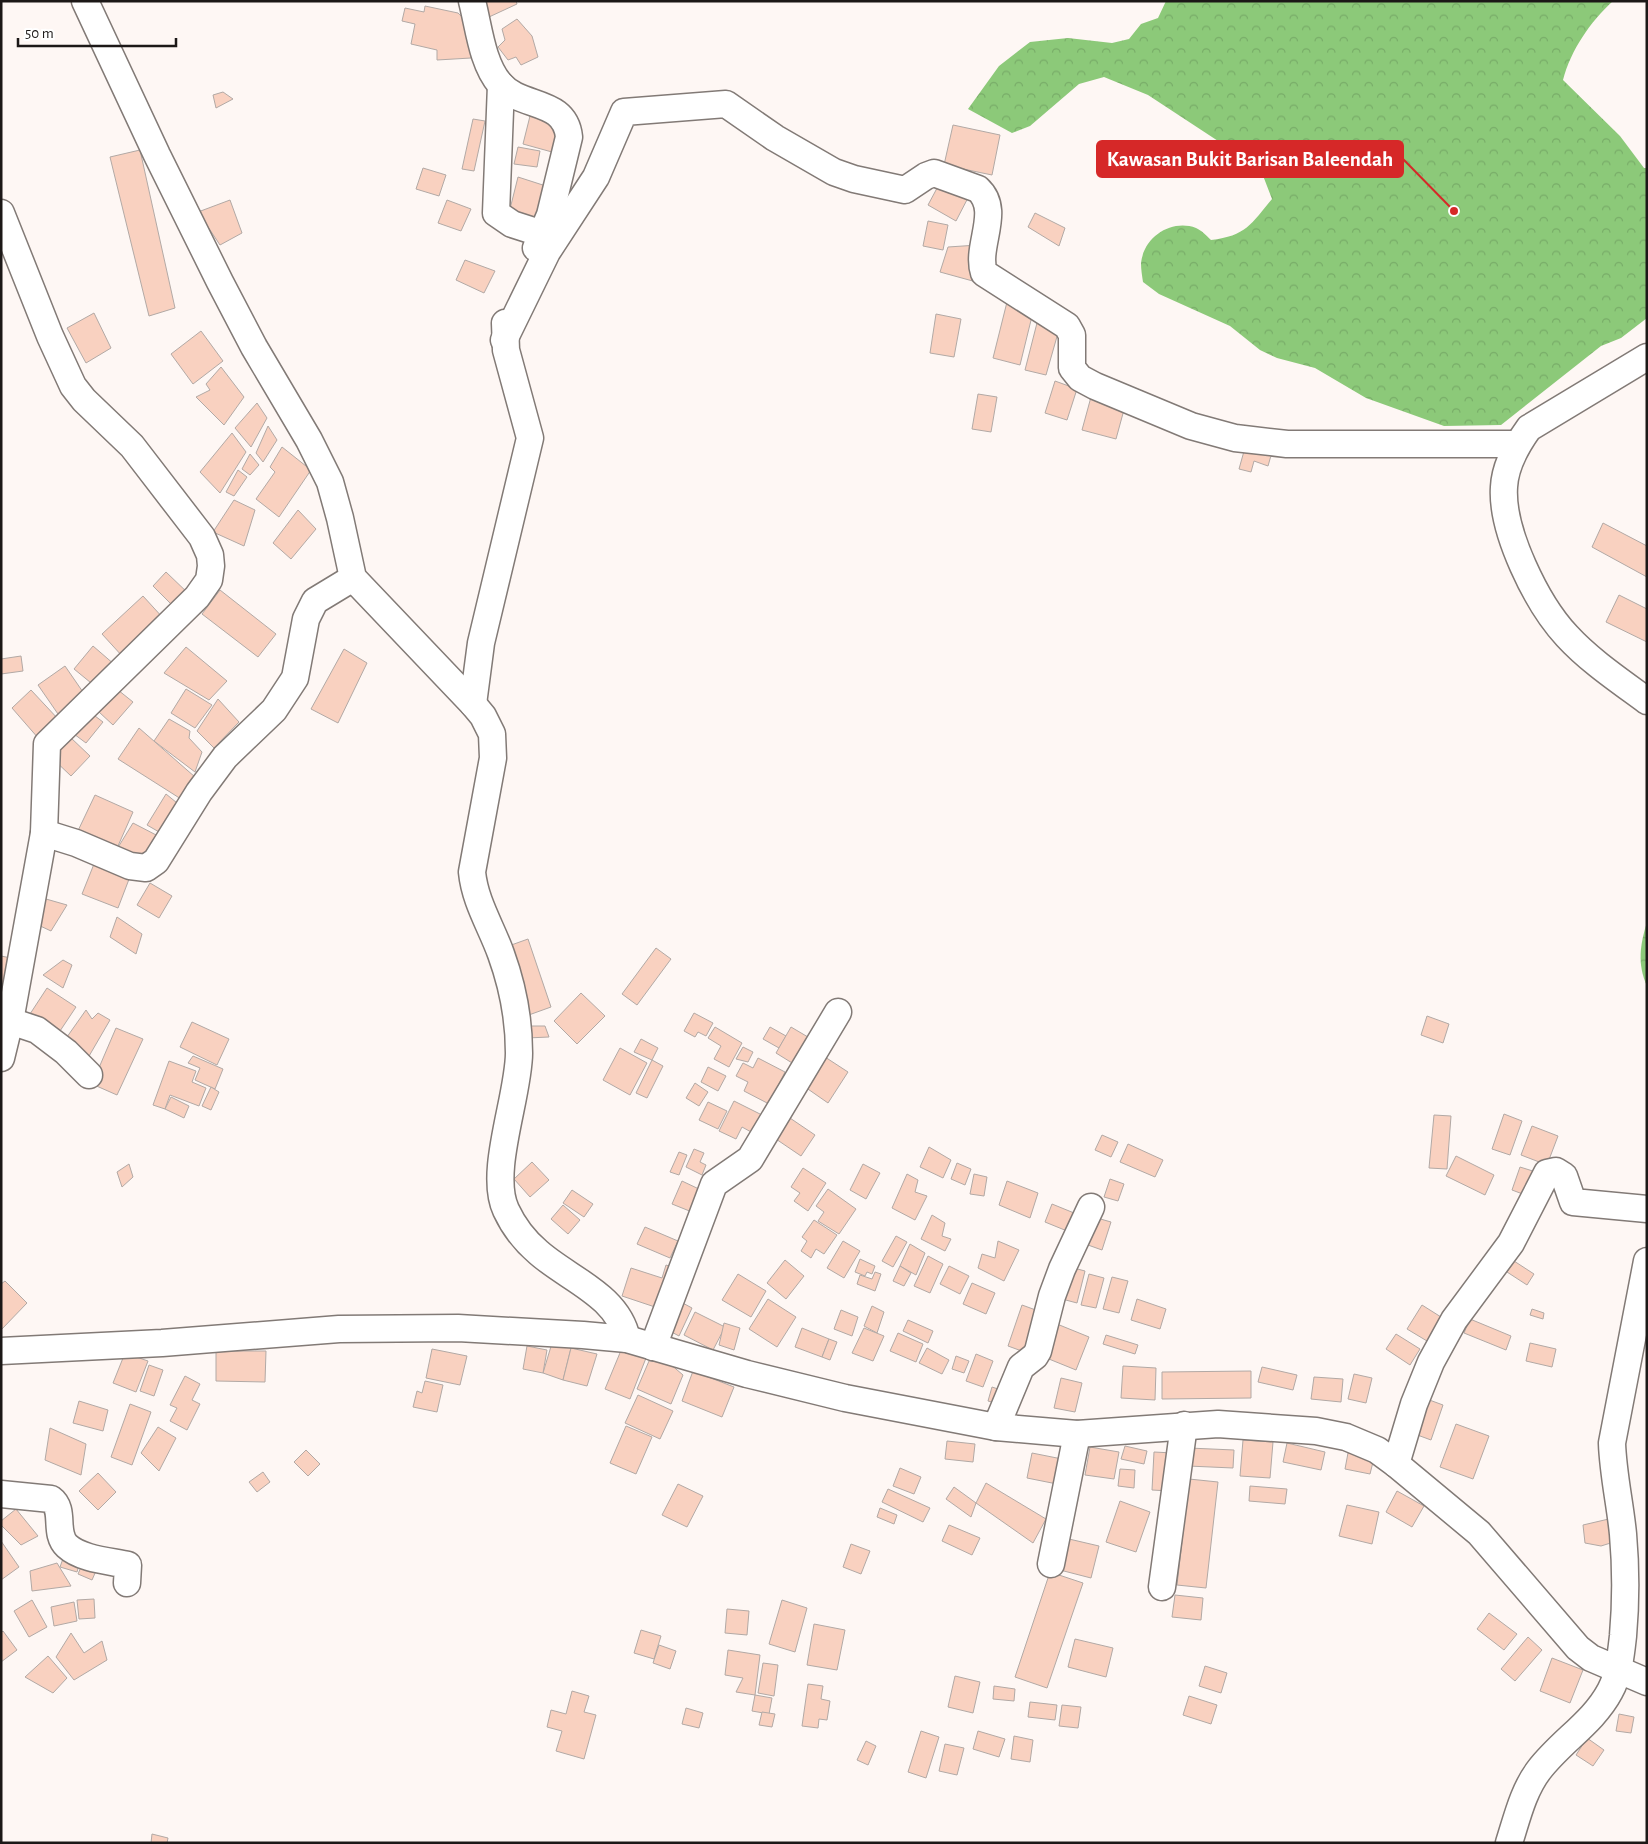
<svg xmlns="http://www.w3.org/2000/svg" width="1648" height="1844" viewBox="0 0 1648 1844" font-family="'Alegreya Sans',sans-serif">
  <defs>
    <pattern id="forest-crowns" width="20" height="18" patternUnits="userSpaceOnUse" patternTransform="scale(1.25)"><rect width="20" height="18" fill="#8cc979"/><path d="M2 6a3 3 0 1 1 6 0M12 15a3 3 0 1 1 6 0" fill="none" stroke="#78ac68"/></pattern>
  </defs>
  <rect width="100%" height="100%" fill="#fef7f4"/>
  <g fill="url(#forest-crowns)">
    <path d="M1166,1H1613C1590,22 1571,50 1563,80L1620,136L1644,168H1647V318L1621,338L1601,346L1501,425L1444,426L1366,398L1315,368L1277,358L1260,350L1230,326L1159,294L1143,282C1142,276 1141,269 1141,263C1144,236 1172,219 1196,228C1201,230 1207,236 1211,240C1246,236 1251,224 1272,199L1262,173L1247,160L1148,95L1104,77L1079,84L1030,126L1012,133L968,109L999,66L1030,42L1068,38L1112,43L1129,39L1141,24L1158,18Z"/>
    <path d="M1647,922V986C1637,964 1640,945 1647,922Z"/>
  </g>
  <g fill="#f9d1c0" stroke="#b2a9a5">
    <path d="M481,1H516L517,4L489,17Z"/>
    <path d="M425,6L458,13L470,24L471,58L437,60V50L411,44L415,24L402,21L405,8L424,12Z"/>
    <path d="M517,19L532,36L538,57L521,65L516,57L508,60L498,47L505,40L502,29Z"/>
    <path d="M223,92L233,99L216,108L213,95Z"/>
    <path d="M531,112L559,122L552,152L523,144Z"/>
    <path d="M473,119L485,121L474,171L462,169Z"/>
    <path d="M953,125L1000,135L992,175L944,165Z"/>
    <path d="M518,147L540,151L537,167L514,164Z"/>
    <path d="M140,150L175,308L149,316L110,157Z"/>
    <path d="M423,168L446,175L439,196L416,189Z"/>
    <path d="M518,177L549,187L540,219L509,213Z"/>
    <path d="M943,177L971,192L956,221L928,205Z"/>
    <path d="M230,200L242,233L220,245L198,212Z"/>
    <path d="M447,200L471,209L461,231L438,223Z"/>
    <path d="M1035,213L1065,228L1059,246L1028,227Z"/>
    <path d="M928,221L948,225L943,250L923,246Z"/>
    <path d="M978,245L980,283L940,272L948,247Z"/>
    <path d="M465,260L495,271L484,293L456,280Z"/>
    <path d="M1007,302L1034,308L1020,365L993,358Z"/>
    <path d="M94,313L111,348L86,363L67,328Z"/>
    <path d="M936,314L961,319L954,357L930,353Z"/>
    <path d="M1038,319L1060,326L1046,375L1025,370Z"/>
    <path d="M201,331L223,361L193,384L171,354Z"/>
    <path d="M221,367L244,397L224,425L196,397L210,390L206,384Z"/>
    <path d="M1055,381L1077,389L1067,420L1045,413Z"/>
    <path d="M978,394L997,397L991,432L972,429Z"/>
    <path d="M1091,397L1125,406L1116,439L1082,430Z"/>
    <path d="M257,403L267,418L251,447L235,428Z"/>
    <path d="M268,426L277,440L263,462L256,453Z"/>
    <path d="M232,433L246,452L220,493L200,472Z"/>
    <path d="M1246,444L1272,452L1268,466L1254,461L1251,472L1239,469Z"/>
    <path d="M282,447L311,470L279,517L256,499L275,472L270,467Z"/>
    <path d="M250,454L259,465L250,475L242,469Z"/>
    <path d="M238,470L247,477L234,496L226,492Z"/>
    <path d="M234,500L255,510L244,546L213,532Z"/>
    <path d="M298,510L316,529L291,559L273,543Z"/>
    <path d="M1603,523L1647,546V577L1592,547Z"/>
    <path d="M166,572L191,596L177,610L153,586Z"/>
    <path d="M220,590L276,634L258,657L202,614Z"/>
    <path d="M1619,595L1647,609V642L1606,622Z"/>
    <path d="M143,596L164,619L123,657L102,634Z"/>
    <path d="M93,646L115,665L96,687L74,669Z"/>
    <path d="M186,647L227,681L209,700L164,673Z"/>
    <path d="M344,649L367,663L338,723L311,709Z"/>
    <path d="M21,656L23,671L1,674V659Z"/>
    <path d="M65,666L85,695L58,714L38,685Z"/>
    <path d="M186,689L212,705L195,728L171,713Z"/>
    <path d="M31,690L59,720L39,739L12,708Z"/>
    <path d="M118,690L133,702L113,725L99,712Z"/>
    <path d="M218,699L239,722L214,748L197,731Z"/>
    <path d="M87,710L103,722L86,743L70,731Z"/>
    <path d="M169,719L190,731L189,738L202,752L195,772L154,741Z"/>
    <path d="M139,728L195,777L181,799L118,759Z"/>
    <path d="M70,737L90,756L71,776L50,756Z"/>
    <path d="M166,794L182,807L166,836L147,825Z"/>
    <path d="M95,795L133,812L114,855L75,837Z"/>
    <path d="M133,823L160,837L145,865L117,849Z"/>
    <path d="M96,859L131,874L118,908L82,894Z"/>
    <path d="M150,883L172,896L159,918L137,905Z"/>
    <path d="M46,899L67,905L51,931L36,924Z"/>
    <path d="M117,917L142,934L136,954L110,937Z"/>
    <path d="M528,939L551,1007L526,1016L503,948Z"/>
    <path d="M656,948L671,959L637,1005L622,994Z"/>
    <path d="M1,956L11,958L1,1003Z"/>
    <path d="M63,960L72,965L63,988L43,975Z"/>
    <path d="M47,988L76,1007L58,1034L30,1014Z"/>
    <path d="M581,993L605,1016L577,1044L554,1021Z"/>
    <path d="M86,1010L92,1019L98,1013L110,1020L85,1063L62,1044Z"/>
    <path d="M694,1013L713,1023L706,1036L698,1032L695,1037L684,1031Z"/>
    <path d="M1427,1016L1449,1024L1443,1043L1421,1035Z"/>
    <path d="M192,1022L229,1039L217,1065L180,1047Z"/>
    <path d="M527,1026H545L549,1037L527,1038Z"/>
    <path d="M715,1027L742,1043L729,1067L714,1059L721,1046L708,1038Z"/>
    <path d="M770,1027L786,1036L779,1048L763,1039Z"/>
    <path d="M791,1027L813,1040L797,1066L776,1053Z"/>
    <path d="M116,1028L143,1039L117,1095L92,1084Z"/>
    <path d="M641,1039L658,1048L652,1060L634,1052Z"/>
    <path d="M743,1047L753,1052L748,1062L736,1059Z"/>
    <path d="M620,1048L647,1063L630,1095L603,1080Z"/>
    <path d="M193,1056L223,1069L215,1089L195,1080L200,1068L188,1063Z"/>
    <path d="M825,1057L848,1072L828,1103L805,1087Z"/>
    <path d="M758,1058L785,1072L769,1104L744,1091L748,1082L736,1076L743,1063L753,1068Z"/>
    <path d="M652,1060L663,1066L647,1098L636,1093Z"/>
    <path d="M169,1061L196,1071L192,1082L206,1088L199,1106L170,1095L165,1109L153,1105Z"/>
    <path d="M708,1067L726,1076L718,1091L701,1082Z"/>
    <path d="M695,1083L708,1092L699,1106L686,1098Z"/>
    <path d="M211,1087L219,1092L211,1110L202,1106Z"/>
    <path d="M171,1097L189,1106L184,1118L165,1109Z"/>
    <path d="M734,1101L762,1115L753,1133L742,1127L736,1139L719,1131Z"/>
    <path d="M708,1102L727,1111L718,1129L699,1120Z"/>
    <path d="M1504,1114L1522,1121L1510,1155L1492,1149Z"/>
    <path d="M1434,1115L1451,1116L1447,1169L1429,1168Z"/>
    <path d="M787,1116L815,1135L801,1156L773,1137Z"/>
    <path d="M1532,1126L1558,1136L1547,1165L1521,1155Z"/>
    <path d="M1102,1135L1118,1142L1111,1157L1095,1150Z"/>
    <path d="M1128,1144L1163,1160L1155,1177L1120,1162Z"/>
    <path d="M929,1147L951,1160L943,1178L920,1167Z"/>
    <path d="M694,1149L704,1153L700,1162L706,1165L702,1175L686,1167Z"/>
    <path d="M679,1152L687,1155L679,1175L670,1172Z"/>
    <path d="M1456,1156L1494,1175L1485,1195L1446,1176Z"/>
    <path d="M532,1162L549,1180L530,1197L514,1179Z"/>
    <path d="M957,1163L971,1169L965,1185L951,1179Z"/>
    <path d="M129,1164L133,1177L122,1187L117,1172Z"/>
    <path d="M863,1164L880,1173L866,1199L850,1190Z"/>
    <path d="M1520,1167L1536,1172L1528,1196L1512,1190Z"/>
    <path d="M803,1168L826,1183L808,1211L794,1201L800,1193L791,1187Z"/>
    <path d="M907,1174L918,1180L915,1192L927,1196L915,1220L892,1208Z"/>
    <path d="M974,1174L987,1177L984,1196L970,1194Z"/>
    <path d="M1110,1179L1124,1184L1118,1201L1104,1197Z"/>
    <path d="M682,1181L701,1190L692,1212L672,1204Z"/>
    <path d="M1007,1181L1038,1193L1030,1218L999,1205Z"/>
    <path d="M828,1189L856,1209L839,1234L818,1221L824,1212L816,1206Z"/>
    <path d="M572,1190L593,1204L584,1217L563,1203Z"/>
    <path d="M1052,1204L1079,1215L1072,1233L1045,1222Z"/>
    <path d="M563,1205L580,1220L568,1234L551,1219Z"/>
    <path d="M932,1215L945,1223L942,1236L951,1239L945,1251L921,1239Z"/>
    <path d="M1097,1218L1111,1222L1102,1250L1088,1245Z"/>
    <path d="M814,1220L837,1235L824,1254L816,1249L811,1258L801,1251L807,1241L802,1237Z"/>
    <path d="M645,1227L678,1241L670,1258L637,1244Z"/>
    <path d="M896,1236L907,1242L893,1267L882,1261Z"/>
    <path d="M843,1241L860,1251L844,1278L827,1268Z"/>
    <path d="M998,1241L1019,1250L1004,1281L978,1268L982,1254L995,1258Z"/>
    <path d="M910,1244L925,1253L916,1275L900,1266Z"/>
    <path d="M928,1256L943,1264L930,1293L914,1286Z"/>
    <path d="M860,1259L875,1266L872,1274L867,1272L865,1276L855,1272Z"/>
    <path d="M785,1260L804,1276L786,1299L767,1283Z"/>
    <path d="M1514,1261L1534,1274L1527,1285L1507,1272Z"/>
    <path d="M666,1265L677,1269L664,1310L622,1296L631,1268L662,1278Z"/>
    <path d="M900,1266L911,1273L904,1286L893,1281Z"/>
    <path d="M949,1266L969,1276L960,1294L940,1284Z"/>
    <path d="M1070,1267L1085,1271L1077,1303L1062,1299Z"/>
    <path d="M875,1272L881,1274L875,1291L857,1284L860,1275L872,1279Z"/>
    <path d="M738,1274L766,1291L751,1317L722,1300Z"/>
    <path d="M1089,1274L1104,1278L1096,1308L1081,1305Z"/>
    <path d="M1112,1277L1128,1281L1119,1313L1103,1309Z"/>
    <path d="M5,1281L27,1303L1,1330V1284Z"/>
    <path d="M972,1283L995,1293L986,1314L963,1304Z"/>
    <path d="M768,1299L796,1317L777,1347L749,1329Z"/>
    <path d="M1137,1299L1166,1309L1160,1329L1131,1320Z"/>
    <path d="M679,1301L692,1308L679,1336L666,1329Z"/>
    <path d="M1022,1305L1044,1313L1030,1354L1008,1346Z"/>
    <path d="M1422,1305L1441,1317L1427,1341L1407,1329Z"/>
    <path d="M872,1306L884,1312L877,1333L864,1326Z"/>
    <path d="M1532,1309L1544,1313L1543,1319L1530,1315Z"/>
    <path d="M841,1310L858,1317L852,1336L834,1329Z"/>
    <path d="M695,1312L725,1327L713,1350L684,1335Z"/>
    <path d="M1470,1319L1511,1336L1506,1350L1464,1333Z"/>
    <path d="M908,1320L933,1331L928,1343L903,1331Z"/>
    <path d="M724,1323L740,1328L734,1350L719,1345Z"/>
    <path d="M1057,1324L1089,1337L1076,1370L1044,1357Z"/>
    <path d="M802,1328L829,1339L822,1357L795,1347Z"/>
    <path d="M864,1328L884,1336L873,1361L852,1353Z"/>
    <path d="M898,1333L923,1344L916,1362L890,1351Z"/>
    <path d="M1396,1334L1420,1349L1410,1365L1386,1349Z"/>
    <path d="M1106,1335L1138,1345L1135,1354L1103,1344Z"/>
    <path d="M829,1339L837,1342L830,1360L822,1357Z"/>
    <path d="M552,1343L571,1348L563,1380L543,1373Z"/>
    <path d="M1530,1343L1556,1349L1552,1367L1526,1361Z"/>
    <path d="M527,1346L547,1350L543,1373L523,1369Z"/>
    <path d="M571,1348L597,1354L587,1386L563,1380Z"/>
    <path d="M622,1348L646,1358L630,1399L605,1389Z"/>
    <path d="M927,1348L949,1360L942,1374L919,1363Z"/>
    <path d="M432,1349L467,1356L460,1385L426,1378Z"/>
    <path d="M216,1351H266L265,1382L216,1381Z"/>
    <path d="M125,1353L148,1361L136,1392L113,1383Z"/>
    <path d="M976,1354L993,1361L983,1387L966,1381Z"/>
    <path d="M956,1356L969,1361L964,1373L952,1369Z"/>
    <path d="M649,1361L669,1363L683,1375L671,1404L637,1389Z"/>
    <path d="M149,1365L163,1370L154,1396L140,1391Z"/>
    <path d="M1123,1366L1156,1368L1155,1400L1121,1398Z"/>
    <path d="M1262,1367L1297,1375L1293,1390L1258,1382Z"/>
    <path d="M693,1371L734,1387L722,1417L682,1401Z"/>
    <path d="M1251,1371V1398L1162,1399V1372Z"/>
    <path d="M1354,1374L1372,1378L1366,1403L1348,1399Z"/>
    <path d="M185,1376L200,1384L192,1400L200,1404L187,1430L170,1421L177,1408L170,1405Z"/>
    <path d="M1314,1377L1343,1379L1341,1402L1311,1399Z"/>
    <path d="M1061,1378L1082,1383L1075,1412L1054,1408Z"/>
    <path d="M425,1381L443,1385L437,1412L413,1407L417,1391L422,1393Z"/>
    <path d="M992,1387L1007,1392L1003,1405L988,1401Z"/>
    <path d="M638,1395L673,1411L660,1439L625,1423Z"/>
    <path d="M1424,1398L1443,1405L1431,1440L1412,1433Z"/>
    <path d="M79,1401L108,1410L103,1431L73,1423Z"/>
    <path d="M130,1404L151,1412L132,1465L111,1457Z"/>
    <path d="M1456,1424L1489,1436L1473,1479L1440,1467Z"/>
    <path d="M626,1426L652,1437L636,1474L610,1463Z"/>
    <path d="M158,1427L176,1438L159,1471L141,1453Z"/>
    <path d="M50,1428L86,1444L81,1475L45,1460Z"/>
    <path d="M1243,1440L1273,1442L1270,1478L1240,1476Z"/>
    <path d="M947,1441L975,1444L973,1462L945,1459Z"/>
    <path d="M1287,1443L1325,1452L1321,1470L1283,1462Z"/>
    <path d="M1125,1446L1147,1451L1144,1464L1121,1459Z"/>
    <path d="M1090,1447L1119,1452L1114,1479L1085,1475Z"/>
    <path d="M1189,1448L1234,1450L1233,1468L1188,1466Z"/>
    <path d="M306,1450L320,1464L308,1476L294,1462Z"/>
    <path d="M1154,1452L1173,1453L1170,1491L1152,1490Z"/>
    <path d="M1032,1453L1062,1459L1057,1484L1027,1478Z"/>
    <path d="M1348,1453L1374,1458L1370,1474L1345,1469Z"/>
    <path d="M900,1468L921,1477L914,1494L893,1486Z"/>
    <path d="M1120,1469L1135,1470L1134,1488L1118,1486Z"/>
    <path d="M263,1472L270,1482L257,1492L249,1482Z"/>
    <path d="M98,1473L116,1492L98,1510L79,1491Z"/>
    <path d="M1189,1479L1218,1482L1206,1588L1177,1585Z"/>
    <path d="M986,1483L1046,1519L1033,1543L976,1503Z"/>
    <path d="M678,1484L703,1496L687,1527L662,1515Z"/>
    <path d="M1250,1486L1287,1489L1285,1504L1249,1501Z"/>
    <path d="M954,1487L976,1503L971,1517L946,1499Z"/>
    <path d="M888,1489L930,1508L923,1522L882,1502Z"/>
    <path d="M1397,1491L1424,1506L1412,1527L1386,1512Z"/>
    <path d="M1120,1501L1150,1512L1136,1552L1106,1542Z"/>
    <path d="M1347,1505L1379,1512L1372,1544L1339,1536Z"/>
    <path d="M880,1508L897,1515L894,1524L877,1517Z"/>
    <path d="M16,1509L38,1536L21,1545L1,1525V1521Z"/>
    <path d="M1613,1518L1617,1541L1601,1546L1585,1543L1583,1525Z"/>
    <path d="M949,1525L980,1538L972,1555L942,1541Z"/>
    <path d="M1069,1539L1099,1546L1091,1578L1060,1570Z"/>
    <path d="M1,1541L19,1567L1,1580Z"/>
    <path d="M851,1544L870,1551L861,1574L843,1567Z"/>
    <path d="M65,1553L81,1558L77,1572L60,1567Z"/>
    <path d="M85,1558L99,1564L92,1580L78,1574Z"/>
    <path d="M57,1563L71,1586L32,1591L30,1571Z"/>
    <path d="M1050,1572L1083,1583L1047,1688L1015,1677Z"/>
    <path d="M1175,1595L1203,1598L1201,1620L1172,1617Z"/>
    <path d="M94,1599L95,1618L79,1619L77,1600Z"/>
    <path d="M32,1600L47,1627L29,1637L14,1611Z"/>
    <path d="M782,1600L807,1608L795,1652L769,1644Z"/>
    <path d="M74,1602L77,1621L54,1626L51,1607Z"/>
    <path d="M727,1609L749,1611L747,1635L725,1633Z"/>
    <path d="M1489,1613L1517,1634L1504,1650L1477,1629Z"/>
    <path d="M814,1624L845,1630L837,1670L807,1665Z"/>
    <path d="M641,1630L661,1636L654,1659L634,1653Z"/>
    <path d="M3,1631L17,1650L1,1662V1633Z"/>
    <path d="M71,1633L84,1653L102,1641L107,1660L74,1680L56,1657Z"/>
    <path d="M1528,1637L1542,1650L1515,1681L1501,1669Z"/>
    <path d="M1075,1639L1113,1648L1106,1677L1068,1667Z"/>
    <path d="M659,1645L676,1651L670,1669L653,1663Z"/>
    <path d="M728,1650L760,1655L755,1695L736,1692L743,1678L725,1675Z"/>
    <path d="M48,1656L67,1678L53,1693L25,1677Z"/>
    <path d="M1552,1658L1583,1670L1570,1703L1540,1691Z"/>
    <path d="M763,1663L778,1665L774,1696L758,1693Z"/>
    <path d="M1205,1666L1227,1673L1221,1693L1199,1686Z"/>
    <path d="M955,1676L980,1682L973,1713L948,1707Z"/>
    <path d="M808,1684L823,1686L821,1699L830,1701L827,1720L819,1719L818,1728L802,1726Z"/>
    <path d="M994,1686L1015,1689L1014,1701L993,1699Z"/>
    <path d="M572,1691L589,1696L584,1712L596,1715L584,1759L556,1751L562,1731L547,1727L551,1710L566,1714Z"/>
    <path d="M755,1695L772,1698L769,1714L752,1711Z"/>
    <path d="M1189,1696L1217,1705L1211,1724L1183,1715Z"/>
    <path d="M1030,1702L1057,1705L1055,1720L1028,1717Z"/>
    <path d="M1062,1705L1081,1707L1078,1728L1059,1726Z"/>
    <path d="M686,1708L703,1713L699,1728L682,1724Z"/>
    <path d="M762,1712L775,1714L772,1727L759,1725Z"/>
    <path d="M1619,1714L1634,1717L1631,1733L1616,1731Z"/>
    <path d="M921,1731L939,1737L926,1778L908,1772Z"/>
    <path d="M978,1731L1005,1739L999,1757L973,1749Z"/>
    <path d="M1014,1736L1033,1740L1030,1762L1011,1759Z"/>
    <path d="M1587,1738L1604,1750L1593,1766L1576,1755Z"/>
    <path d="M866,1741L876,1746L868,1765L857,1760Z"/>
    <path d="M945,1744L964,1748L957,1775L939,1771Z"/>
    <path d="M152,1834L168,1838L167,1843H151Z"/>
  </g>
  <g fill="none" stroke-linecap="round" stroke-linejoin="round">
    <g stroke="#827a76" stroke-width="29">
      <g id="minor">
        <path d="M85,1L157,155L220,282L254,347L309,440L330,482L340,518L353,578L473,704L483,716L492,734L493,758L472,872C475,902 491,926 501,954C513,987 519,1018 519,1053C519,1096 488,1172 506,1210C513,1225 525,1241 538,1252C568,1279 618,1295 627,1339"/>
        <path d="M472,1C479,28 482,63 500,84C521,109 565,98 569,137L550,215L536,248"/>
        <path d="M501,85L496,213L512,224L543,234"/>
        <path d="M1,213L50,336L73,386L84,400L132,446L202,537L210,555L211,566L209,580L197,597L47,744L44,833L10,1021L1,1058"/>
        <path d="M504,340L547,252L596,177L624,112L726,104L775,138L834,172L854,179L905,190L926,176L934,173L978,189C1002,211 975,246 984,273L1067,326L1072,335V368L1080,378L1095,386L1191,426L1235,438L1287,444H1517"/>
        <path d="M1647,357L1529,428C1516,446 1505,466 1504,487C1501,531 1537,604 1567,636C1590,661 1620,681 1647,701"/>
        <path d="M473,704L481,643L530,438L506,350L505,323"/>
        <path d="M44,833L76,843L130,866L146,868L156,861L199,792L225,757L274,710L295,678L306,619L315,601L353,578"/>
        <path d="M10,1021L37,1030L66,1052L89,1075"/>
        <path d="M653,1347L714,1184L750,1159L838,1012"/>
        <path d="M1,1351L162,1343L339,1329L458,1328L583,1335L627,1339L747,1374L845,1398L996,1427L1077,1434L1218,1424L1316,1431L1346,1437L1377,1450L1396,1464L1479,1533L1578,1648L1591,1658L1647,1682"/>
        <path d="M996,1427L1021,1367L1035,1356L1038,1351L1052,1296L1062,1269L1091,1207"/>
        <path d="M1396,1464L1414,1404L1431,1362L1454,1320L1511,1243L1547,1173L1556,1171L1564,1176L1573,1202L1647,1209"/>
        <path d="M1,1494L51,1499C66,1510 53,1533 67,1546C81,1559 109,1561 128,1565L127,1583"/>
        <path d="M1051,1564L1077,1434"/>
        <path d="M1162,1587L1184,1425"/>
        <path d="M1509,1843C1517,1818 1523,1791 1539,1770C1561,1741 1593,1723 1610,1691C1619,1675 1621,1654 1623,1636C1626,1602 1626,1568 1623,1534C1620,1503 1613,1474 1612,1443L1647,1261"/>
      </g>
    </g>
    <use href="#minor" stroke="#fff" stroke-width="26"/>
  </g>
  <path fill="none" stroke="#d62828" stroke-width="2" d="M1454 211L1403 159"/>
  <circle fill="#d62828" stroke="#fff" stroke-width="2" cx="1454" cy="211" r="5"/>
  <rect fill="#d62828" stroke="#d62828" stroke-width="2" x="1097" y="141" width="306" height="36" rx="5"/>
  <g font-size="21" text-anchor="middle" font-weight="bold" fill="#fff">
    <text x="1250" y="166">Kawasan Bukit Barisan Baleendah</text>
  </g>
  <rect width="1648" height="1844" fill="none" stroke="#1c1817" stroke-width="5"/>
  <path d="M18 38v8h158v-8" fill="none" stroke="#1c1817" stroke-width="2.5"/>
  <text x="25" y="38" font-size="15" fill="#1c1817" stroke="#ffffff" stroke-width="4" paint-order="stroke">50 m</text>
</svg>
